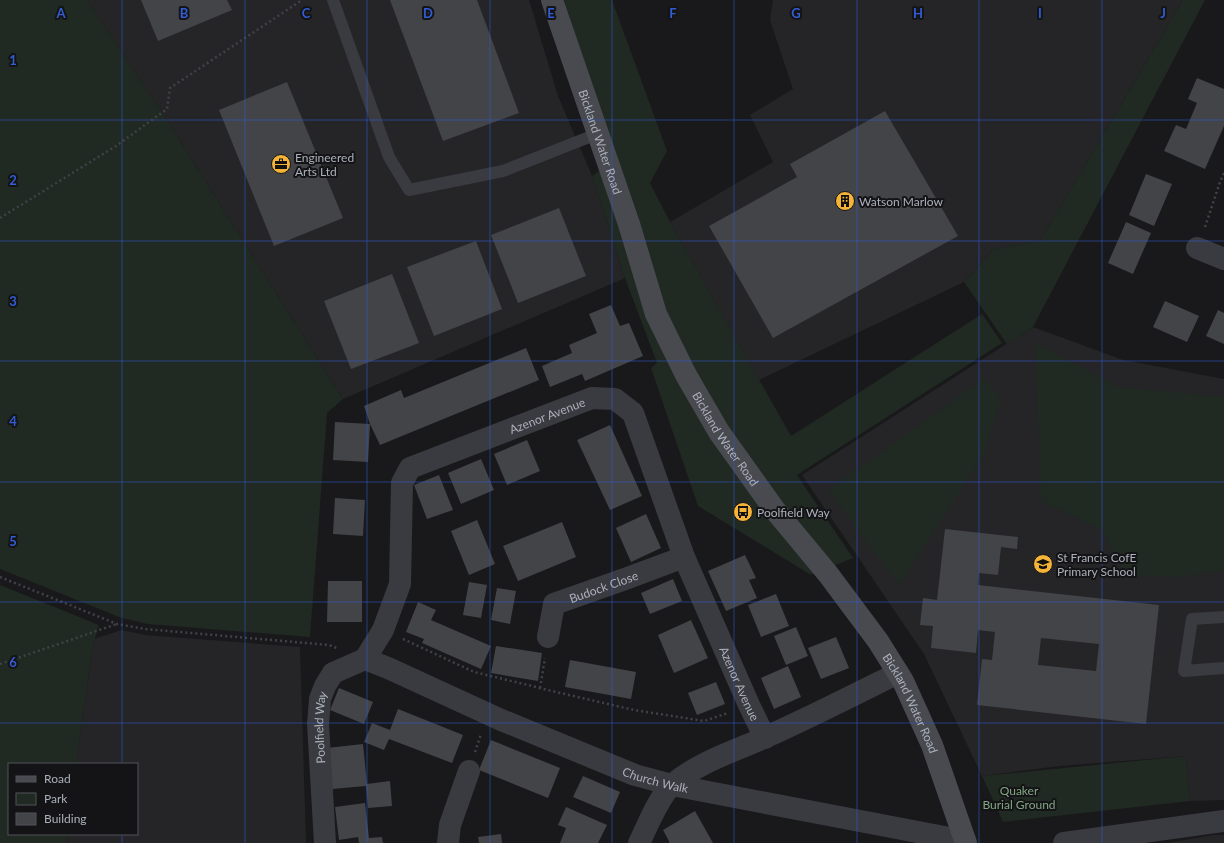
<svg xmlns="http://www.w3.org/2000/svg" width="1224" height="843" viewBox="0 0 1224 843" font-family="Lato,sans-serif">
  <rect width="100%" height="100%" fill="#19191b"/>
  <g fill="#252528">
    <path d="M87,0H529L558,96L592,176L625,278L343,399L165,117Z"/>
    <path d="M773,0H1183L1040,241L994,249L964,282L759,380L670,222L773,162L750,115L793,89L770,20Z"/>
    <path d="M1033,327L1123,360L1224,379V800L1190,801L1186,756L1059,766L982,776L924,654L802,475Z"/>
    <path d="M122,630L145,635L300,647L306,843H67L68,834H137V764H76L94,639Z"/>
    <path d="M1213,835H1224V843H1167Z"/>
  </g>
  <g fill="#202922">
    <path d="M0,0H87L165,117L343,399L327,413L310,637L147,624L119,617L0,569Z"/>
    <path d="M564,0H612L667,151L650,183L670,222L791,436L982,314L1002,343L797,475L853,558L811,575L698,506L651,368L657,363L625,278L592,176L615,160Z"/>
    <path d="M1183,0H1205L1033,327L1007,344L964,282L994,249L1040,241Z"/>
    <path d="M1035,343L1119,387L1224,397V570L1181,577L1125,575L1101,530L1041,501Z"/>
    <path d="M985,378L1001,399L983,456L899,585L828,490Z"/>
    <path d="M0,585L99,625L93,645L76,764H9V834H68L67,843H0Z"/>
    <path d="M1186,756L1190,801L1003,822L982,776Z"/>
  </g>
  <g fill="#434448" fill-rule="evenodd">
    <path d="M141,0H227L232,10L158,41Z"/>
    <path d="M390,0H477L519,113L443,141Z"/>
    <path d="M1197,78L1224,89V126L1205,169L1164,151L1176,125L1186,129L1197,103L1188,99Z"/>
    <path d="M287,82L343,218L274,246L219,110Z"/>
    <path d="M885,111L958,236L773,338L709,226L797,177L790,164Z"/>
    <path d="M1146,174L1172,184L1154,226L1129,215Z"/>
    <path d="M559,208L586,276L518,303L491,235Z"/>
    <path d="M1126,222L1151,233L1133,274L1108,263Z"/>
    <path d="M476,241L502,309L434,336L407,267Z"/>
    <path d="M392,274L419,343L351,369L324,301Z"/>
    <path d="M1165,301L1199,316L1187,342L1153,327Z"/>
    <path d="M611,305L620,326L629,323L643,356L585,381L582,374L550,387L542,366L572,353L569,345L597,333L589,314Z"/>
    <path d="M1218,310L1224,313V344L1206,336Z"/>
    <path d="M526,348L539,380L380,445L370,424L364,406L401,390L404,398Z"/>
    <path d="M335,422L370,424L368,462L333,460Z"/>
    <path d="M610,425L642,496L610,510L577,440Z"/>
    <path d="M527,440L540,471L507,485L494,454Z"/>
    <path d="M481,459L494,490L461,504L448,473Z"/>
    <path d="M439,475L453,510L427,519L414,485Z"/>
    <path d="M335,498L365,500L363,536L333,534Z"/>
    <path d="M646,514L661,548L631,562L616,528Z"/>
    <path d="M477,520L495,564L469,575L451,531Z"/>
    <path d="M562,522L576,557L518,581L503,546Z"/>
    <path d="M945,529L1018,537L1017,549L1001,547L998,575L979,573L978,585L1159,605L1146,724L977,705L982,659L992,660L995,632L978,630L976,653L931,648L933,626L920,625L923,598L937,600ZM1041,638L1099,644L1096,671L1038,665Z"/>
    <path d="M745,555L756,578L749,580L757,598L726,611L708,571Z"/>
    <path d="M673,579L682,601L650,614L641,593Z"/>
    <path d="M328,581H362V622H327Z"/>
    <path d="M469,582L487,585L481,618L463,615Z"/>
    <path d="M497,588L516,591L510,624L491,620Z"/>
    <path d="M776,594L789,626L761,637L748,605Z"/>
    <path d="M418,602L436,610L431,620L491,646L481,669L422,643L424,639L406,632Z"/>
    <path d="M691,620L708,658L674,673L658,635Z"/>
    <path d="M796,627L808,656L786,665L774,636Z"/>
    <path d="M836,637L849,668L821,679L808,648Z"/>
    <path d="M496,646L542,653L538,681L491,673Z"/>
    <path d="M570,660L636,672L631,699L565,687Z"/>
    <path d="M788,666L801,697L774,709L761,678Z"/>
    <path d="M716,682L725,704L697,715L688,693Z"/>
    <path d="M339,688L373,702L364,724L330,710Z"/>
    <path d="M398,709L463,735L452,763L389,739L384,750L364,742L372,723L390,730Z"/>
    <path d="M491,740L560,768L548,798L479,770Z"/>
    <path d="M363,744L367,784L390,781L392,806L368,808L366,786L332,789L327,748Z"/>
    <path d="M583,776L620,792L611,813L573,797Z"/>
    <path d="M365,803L369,838L382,837L383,843H359L358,837L339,840L335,807Z"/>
    <path d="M566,807L607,825L598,843H560L566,828L558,825Z"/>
    <path d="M695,811L713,843H669V841L663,830Z"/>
    <path d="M501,834L502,843H479L478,837Z"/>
  </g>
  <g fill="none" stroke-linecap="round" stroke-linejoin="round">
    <g stroke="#404247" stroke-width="2.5" stroke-dasharray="2 3" stroke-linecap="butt">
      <path d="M0,218L116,146L167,109L170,88L302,0"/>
      <path d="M1205,227L1220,182L1224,173"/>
      <path d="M0,577L117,624L145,629L329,645L337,648"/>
      <path d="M403,639L474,672L536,687L539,688L634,710L704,721L728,713"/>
      <path d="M0,664L117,624"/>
      <path d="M540,688L545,658"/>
      <path d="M475,752L481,734"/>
    </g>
    <g stroke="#3a3b40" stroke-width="12">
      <path d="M333,0L389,157L409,190L503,171L597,134"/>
      <path d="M1224,617L1192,619L1184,671L1224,668"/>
    </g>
    <g stroke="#3a3b40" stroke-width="22">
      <path d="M1197,248L1224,259"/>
      <path id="s1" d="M548,637L554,604L625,579L684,557"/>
      <path id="s2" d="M365,659L383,630L400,584L402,483L410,468L592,398L615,399L633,413L684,557L749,705L765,738"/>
      <path id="s3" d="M365,659L388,668L499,719L635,775L672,785L965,841"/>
      <path id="s4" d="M325,843L318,724L320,699L325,686L333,673L365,659"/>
      <path d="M448,843L450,825L469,771"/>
      <path d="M639,843C647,827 659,796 672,785C697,763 734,751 764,738C809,718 854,695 898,673"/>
      <path d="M1064,843L1224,821"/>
    </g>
    <path stroke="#484a50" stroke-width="22" id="s5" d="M552,0L629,224L656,314L686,375L719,432L774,509L828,574L878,641L903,681L932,745L966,843"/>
  </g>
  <path fill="none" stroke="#325dd4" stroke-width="1" stroke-opacity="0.55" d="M122,0V764M245,0V843M367,0V843M490,0V843M612,0V843M734,0V843M857,0V843M979,0V843M1102,0V843M0,120H1224M0,241H1224M0,361H1224M0,482H1224M0,602H1224M0,723H1224M122,834V843"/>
  <defs>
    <g id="office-disc" transform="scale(1)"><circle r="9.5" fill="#f5b437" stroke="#141416"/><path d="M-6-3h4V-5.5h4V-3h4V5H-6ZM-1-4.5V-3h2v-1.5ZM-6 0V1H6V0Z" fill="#111"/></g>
    <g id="building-disc" transform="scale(1)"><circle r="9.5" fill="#f5b437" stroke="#141416"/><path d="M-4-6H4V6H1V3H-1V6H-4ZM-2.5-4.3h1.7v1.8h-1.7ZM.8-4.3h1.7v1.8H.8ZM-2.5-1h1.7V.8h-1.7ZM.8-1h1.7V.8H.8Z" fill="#111"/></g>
    <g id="bus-disc" transform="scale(1)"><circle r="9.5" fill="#f5b437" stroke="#141416"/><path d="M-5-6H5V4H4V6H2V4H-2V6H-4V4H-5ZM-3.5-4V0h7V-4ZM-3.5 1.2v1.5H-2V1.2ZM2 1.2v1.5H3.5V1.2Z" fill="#111"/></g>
    <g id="school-disc" transform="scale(1)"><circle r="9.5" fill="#f5b437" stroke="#141416"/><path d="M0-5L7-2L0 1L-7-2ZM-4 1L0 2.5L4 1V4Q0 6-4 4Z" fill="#111"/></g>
  </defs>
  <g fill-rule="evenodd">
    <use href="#office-disc" x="281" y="164"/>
    <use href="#building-disc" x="845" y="201"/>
    <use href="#bus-disc" x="743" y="512"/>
    <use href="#school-disc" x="1043" y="564"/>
  </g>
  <g text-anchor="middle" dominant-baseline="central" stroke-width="4" stroke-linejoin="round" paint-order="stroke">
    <g font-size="12" fill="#abb0bb" stroke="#141416">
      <text stroke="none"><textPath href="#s5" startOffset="150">Bickland Water Road</textPath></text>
      <text stroke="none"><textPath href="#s2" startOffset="348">Azenor Avenue</textPath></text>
      <text stroke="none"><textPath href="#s5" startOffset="474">Bickland Water Road</textPath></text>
      <text stroke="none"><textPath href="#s1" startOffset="86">Budock Close</textPath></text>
      <text stroke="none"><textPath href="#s2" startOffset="733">Azenor Avenue</textPath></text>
      <text stroke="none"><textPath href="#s5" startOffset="798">Bickland Water Road</textPath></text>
      <text stroke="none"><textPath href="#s4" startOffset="116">Poolfield Way</textPath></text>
      <text stroke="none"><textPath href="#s3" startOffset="315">Church Walk</textPath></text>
    </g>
    <g font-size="12" fill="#abb0bb" stroke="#141416" text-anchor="start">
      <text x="295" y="157">Engineered<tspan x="295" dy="14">Arts Ltd</tspan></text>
      <text x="859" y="201">Watson Marlow</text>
      <text x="757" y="512">Poolfield Way</text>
      <text x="1057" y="557">St Francis CofE<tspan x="1057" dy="14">Primary School</tspan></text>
    </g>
    <g font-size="12" fill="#82a684" stroke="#141416">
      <text x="1019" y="790">Quaker<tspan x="1019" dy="14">Burial Ground</tspan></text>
    </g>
  </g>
  <g font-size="13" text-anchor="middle" font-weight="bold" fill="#325dd4" stroke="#141416" stroke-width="4" stroke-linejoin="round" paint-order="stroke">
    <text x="61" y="18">A</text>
    <text x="184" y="18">B</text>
    <text x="306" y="18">C</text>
    <text x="428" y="18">D</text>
    <text x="551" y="18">E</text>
    <text x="673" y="18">F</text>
    <text x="796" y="18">G</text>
    <text x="918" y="18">H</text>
    <text x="1040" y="18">I</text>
    <text x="1163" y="18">J</text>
    <text x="13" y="65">1</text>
    <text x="13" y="185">2</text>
    <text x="13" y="306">3</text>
    <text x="13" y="426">4</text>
    <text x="13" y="546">5</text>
    <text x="13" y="667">6</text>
  </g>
  <rect x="8" y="763" width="130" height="72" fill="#141416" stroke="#505258"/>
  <rect x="16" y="776" width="20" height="6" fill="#484a50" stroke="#505258"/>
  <text x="44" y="783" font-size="12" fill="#abb0bb">Road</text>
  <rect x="16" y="793" width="20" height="12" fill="#202922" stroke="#505258"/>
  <text x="44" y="803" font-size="12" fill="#abb0bb">Park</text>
  <rect x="16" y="813" width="20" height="12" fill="#434448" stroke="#505258"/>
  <text x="44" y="823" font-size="12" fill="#abb0bb">Building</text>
</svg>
